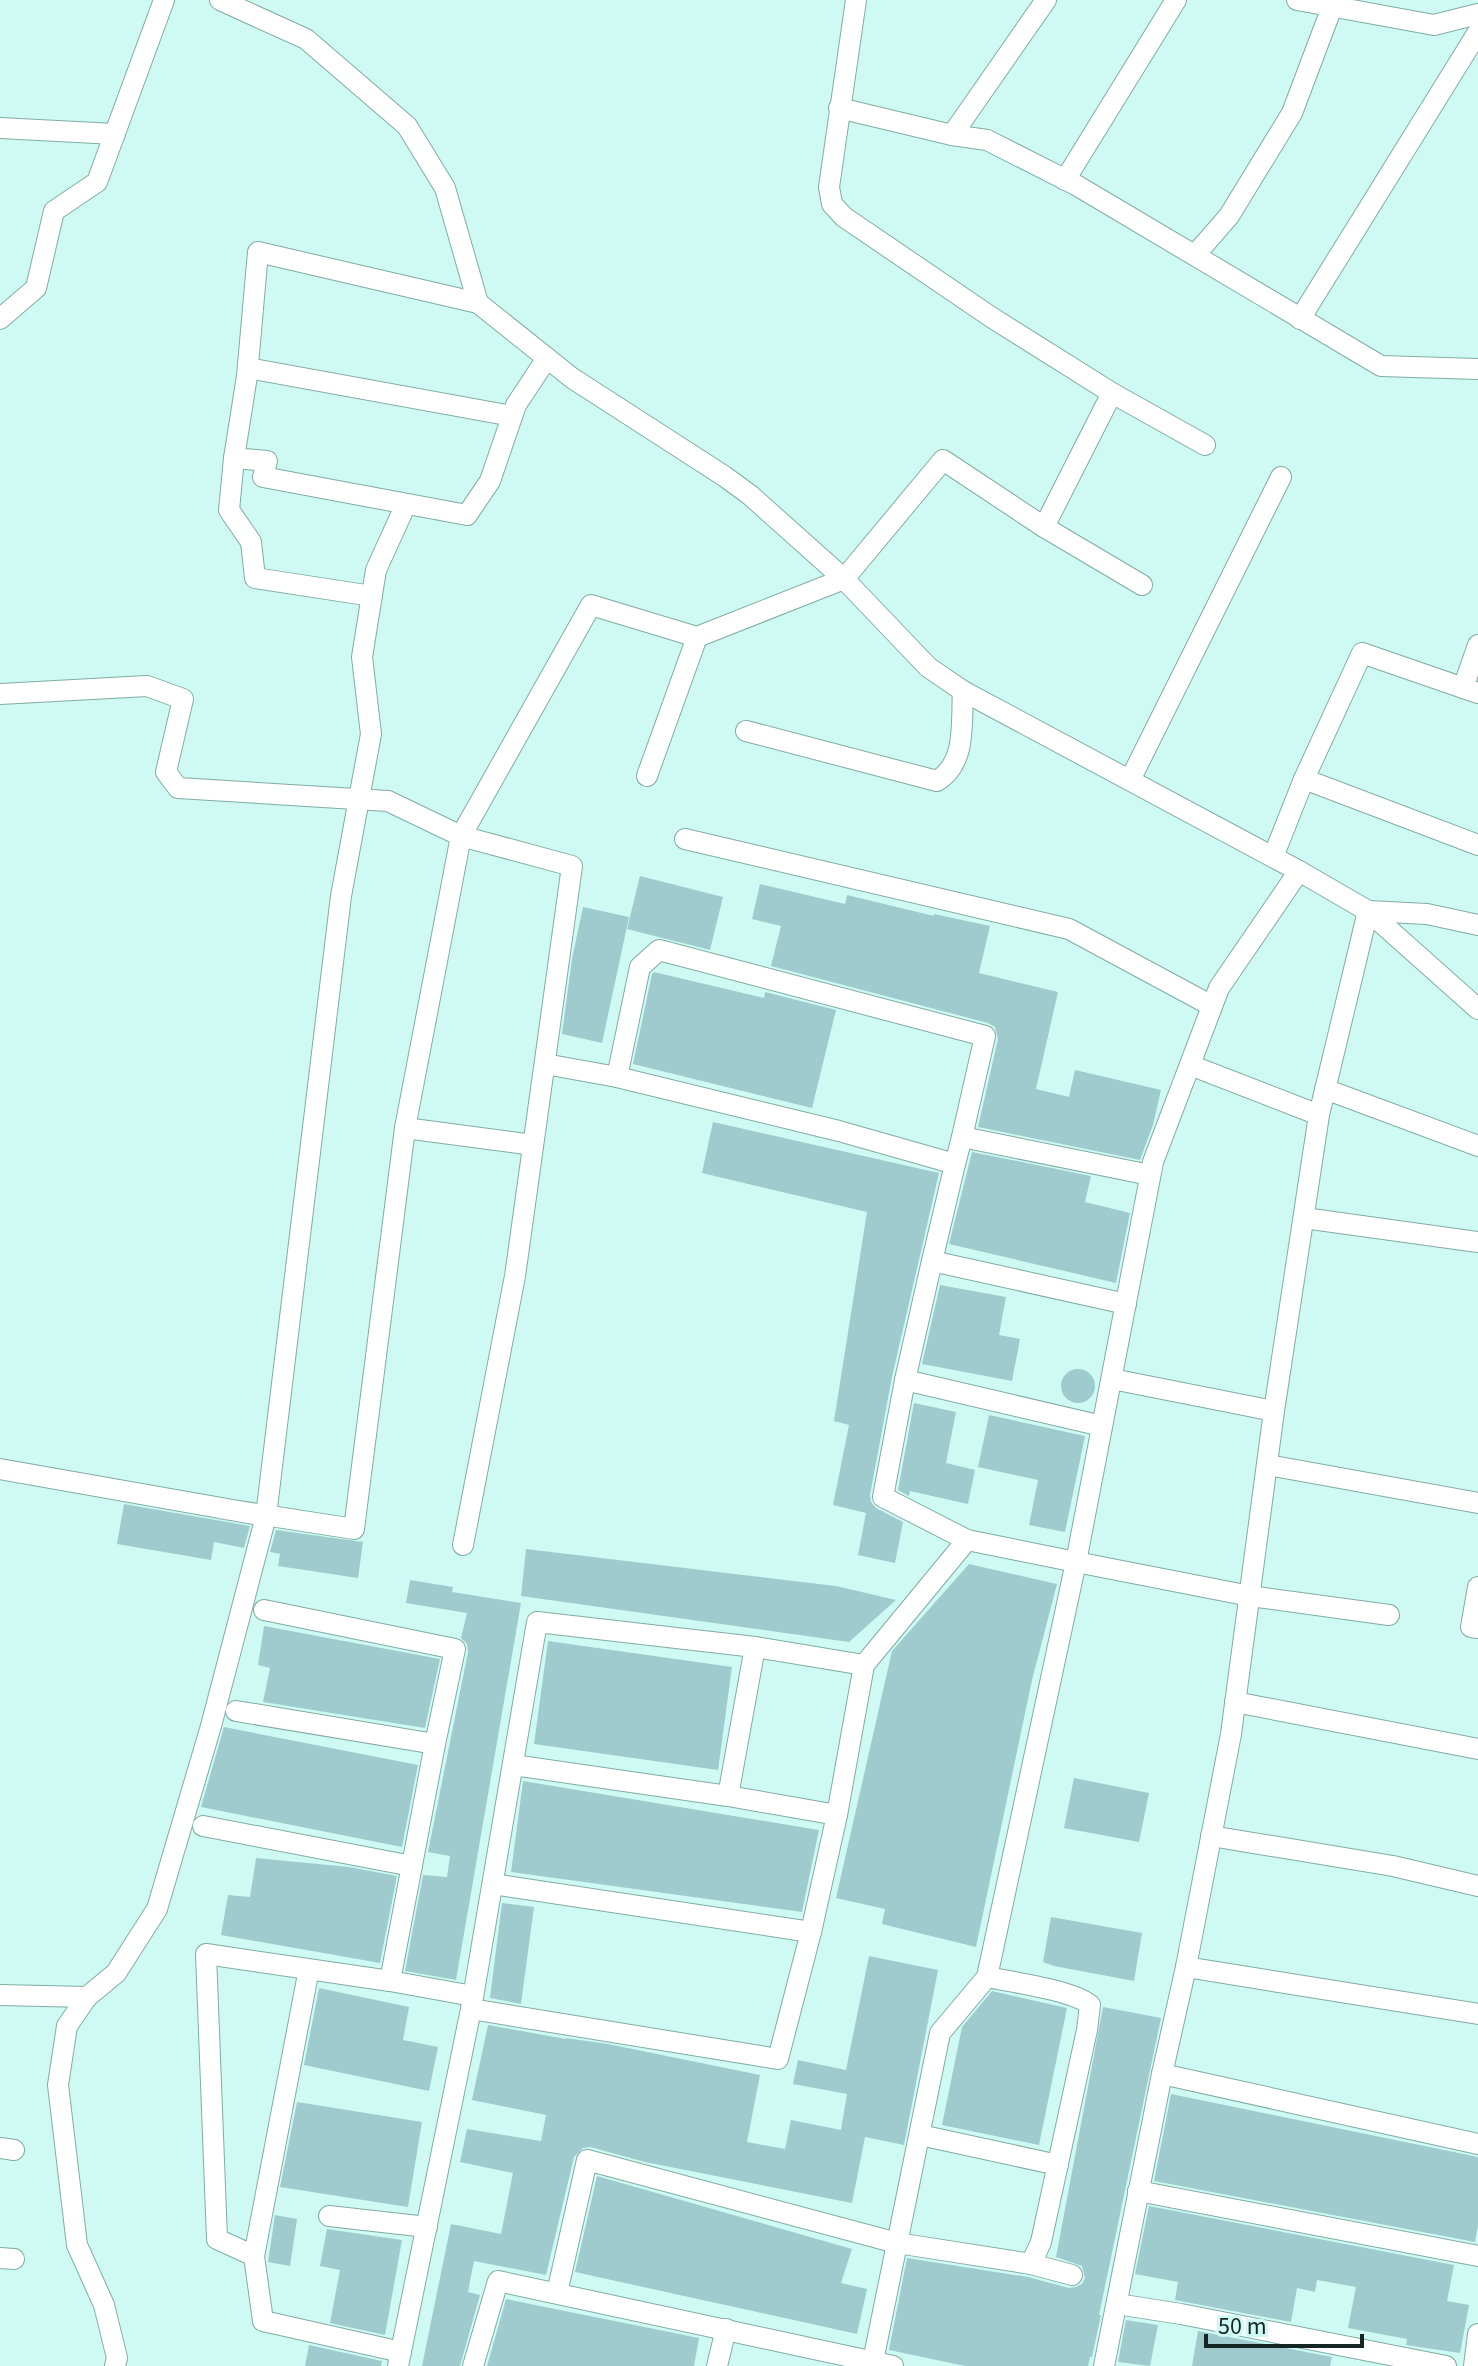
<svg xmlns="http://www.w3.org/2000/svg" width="1478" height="2366" viewBox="0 0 1478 2366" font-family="'Source Sans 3',sans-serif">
  <rect width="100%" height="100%" fill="#cefaf3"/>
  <g fill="#9fcbcf">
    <path d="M640,876L723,897L710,950L627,929Z"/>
    <path d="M760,884L845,904L847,895L934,916V914L990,926L979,973L1058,992L1036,1089L1069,1097L1075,1070L1161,1090L1153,1125L1140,1160L978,1127L998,1039L995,1027L988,1023L771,966L781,926L752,919Z"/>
    <path d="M583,907L629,917L602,1043L562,1034L572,959Z"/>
    <path d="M654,972L764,998L765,992L836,1010L812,1108L633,1064L652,974Z"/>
    <path d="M713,1122L939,1173L892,1377L870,1495L871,1502L876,1508L903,1522L895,1563L858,1555L866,1513L833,1505L849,1425L834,1421L867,1212L702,1173Z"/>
    <path d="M972,1152L1091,1176L1085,1202L1130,1213L1116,1283L949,1244Z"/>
    <path d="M940,1285L1006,1297L999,1335L1020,1339L1012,1381L922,1364Z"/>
    <circle cx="1078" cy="1386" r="17"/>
    <path d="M914,1403L956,1412L946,1463L975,1470L968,1504L910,1491L909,1496L898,1490Z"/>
    <path d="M989,1415L1085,1436L1065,1532L1029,1525L1038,1480L978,1467Z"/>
    <path d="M124,1504L250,1526L244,1548L214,1542L211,1560L117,1544Z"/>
    <path d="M276,1530L363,1542L358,1578L278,1566L280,1554L270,1552Z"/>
    <path d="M526,1549L836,1586L896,1600L849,1642L521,1596Z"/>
    <path d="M969,1564L1057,1584L1032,1680L976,1947L882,1924L885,1909L836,1898L892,1651Z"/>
    <path d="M410,1580L453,1587L452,1592L521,1603L456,1980L405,1971L423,1875L447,1877L450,1856L428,1852L468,1652L467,1644L461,1638L467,1613L406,1603Z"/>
    <path d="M264,1626L440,1659L425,1728L263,1702L270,1668L258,1665Z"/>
    <path d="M548,1641L732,1667L718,1770L534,1744Z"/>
    <path d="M224,1727L418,1765L402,1847L201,1807Z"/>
    <path d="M1074,1778L1149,1793L1139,1842L1064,1828Z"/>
    <path d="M523,1781L819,1830L802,1912L511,1872Z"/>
    <path d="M256,1858L349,1867L397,1876L380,1963L221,1935L228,1895L250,1897Z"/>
    <path d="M502,1903L534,1907L521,2004L490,1998Z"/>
    <path d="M1051,1917L1142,1933L1134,1981L1054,1966L1043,1962Z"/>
    <path d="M869,1956L938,1970L904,2145L865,2137L852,2203L645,2162L590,2147L583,2148L574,2157L546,2275L474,2261L468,2292L480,2295L460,2366H422L451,2224L501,2234L513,2173L460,2162L467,2129L541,2141L546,2115L472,2100L488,2025L566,2039V2038L608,2044L760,2075L747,2142L785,2149L791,2120L841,2130L847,2094L793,2084L798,2060L846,2070Z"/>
    <path d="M319,1988L409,2007L403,2040L438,2047L429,2091L304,2065Z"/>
    <path d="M992,1991L1067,2008L1039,2145L942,2125L962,2027Z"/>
    <path d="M1103,2007L1161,2018L1099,2315H1101L1092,2357H1090L1088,2366H965L889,2350L907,2258L1028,2277L1069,2288L1076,2287L1082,2284L1085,2278L1082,2266L1056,2257Z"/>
    <path d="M1171,2094L1478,2157V2226L1475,2242L1154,2181Z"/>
    <path d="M297,2102L422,2122L408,2207L280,2187Z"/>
    <path d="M597,2176L852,2249L841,2283L867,2289L857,2334L575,2272Z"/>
    <path d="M1149,2206L1454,2265L1447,2301L1469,2305L1460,2353L1406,2345L1407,2339L1348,2328L1356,2287L1317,2280L1315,2292L1297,2288L1291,2322L1175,2300L1178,2282L1135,2274Z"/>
    <path d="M275,2215L297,2219L290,2266L268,2262Z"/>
    <path d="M327,2229L402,2240L385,2335L330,2323L340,2270L320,2266Z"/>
    <path d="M506,2299L699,2338L694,2366H487Z"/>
    <path d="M1126,2320L1158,2325L1150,2366L1118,2362Z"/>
    <path d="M1198,2331L1332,2357L1330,2366H1192Z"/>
    <path d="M309,2345L382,2361L381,2366H305Z"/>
  </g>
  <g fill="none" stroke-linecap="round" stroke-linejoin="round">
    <g stroke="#81aca5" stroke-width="22">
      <g id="minor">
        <path d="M220,0L306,39L407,126L445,188L478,303L572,378L724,476L750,495L844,579L928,667L963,691L1299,871L1368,911L1478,1009"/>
        <path d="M856,0L829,187L832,204L844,217L991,317L1112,393L1205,445"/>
        <path d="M1297,0L1434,25L1478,14"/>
        <path d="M839,108L952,135L987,140L1076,185L1381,366L1478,369"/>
        <path d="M0,128L115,134"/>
        <path d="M952,135L1046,0"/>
        <path d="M1065,180L1176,0"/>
        <path d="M1195,255L1229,216L1292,113L1332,7"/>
        <path d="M478,303L258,252L247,376L234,458L267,461L263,477L467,515L490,481L516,405L547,358"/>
        <path d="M0,319L36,288L54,211L97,182L164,0"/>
        <path d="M1300,319L1478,32"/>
        <path d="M248,368L512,416"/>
        <path d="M234,458L229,510L251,542L255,578L372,596"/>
        <path d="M1044,527L1112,393"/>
        <path d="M1463,688L1478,645"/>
        <path d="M0,694L147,686L183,699L166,772L178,788L388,801L461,836L572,866L515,1276L463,1545"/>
        <path d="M746,731L937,781C967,763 961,722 963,691"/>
        <path d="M647,776L697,637"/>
        <path d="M1304,779L1478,845"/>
        <path d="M1130,780L1281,477"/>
        <path d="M685,839L1069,929L1212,1006"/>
        <path d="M1273,857L1304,779L1362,653L1478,693"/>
        <path d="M545,1064L617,1077L640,967L659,950L985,1036L962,1137L1150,1175"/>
        <path d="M617,1077L839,1131L955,1164L962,1137"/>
        <path d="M1325,1089L1478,1146"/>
        <path d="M1319,1115L1368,911L1427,914L1478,925"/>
        <path d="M405,1128L533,1145"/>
        <path d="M1304,1218L1478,1242"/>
        <path d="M932,1261L955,1164"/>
        <path d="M1112,1379L1274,1411"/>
        <path d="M905,1380L932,1261L1126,1304"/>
        <path d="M1268,1465L1478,1503"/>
        <path d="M0,1469L266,1516L219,1508L354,1529L405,1128L461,836L591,605L697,637L844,579L943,460L1044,527L1142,585"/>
        <path d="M967,1540L883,1497L905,1380L1102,1426"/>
        <path d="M1478,1587L1471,1627L1478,1628"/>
        <path d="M264,1610L455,1649L435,1744"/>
        <path d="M755,1647L728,1796L837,1815L864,1665"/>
        <path d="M1235,1702L1478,1749"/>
        <path d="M236,1711L435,1744L390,1981L473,1996"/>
        <path d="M513,1765L728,1796"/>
        <path d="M203,1826L412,1866"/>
        <path d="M1211,1836L1393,1866L1478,1886"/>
        <path d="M493,1884L811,1932L837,1815"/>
        <path d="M1186,1967L1478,2014"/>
        <path d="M309,1969L254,2256L217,2239L206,1954L390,1981"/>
        <path d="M987,1977C1011,1982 1073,1990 1090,2005L1087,2030L1041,2242L1031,2264"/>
        <path d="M0,1995L87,1997L116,1973L157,1909L211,1726L266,1516L341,896L371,734L362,657L376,570L406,504"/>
        <path d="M87,1997L67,2026L58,2085L77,2245L104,2305L117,2358L115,2366"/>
        <path d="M471,2009L778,2059L811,1932"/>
        <path d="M1162,2074L1478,2144"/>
        <path d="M920,2135L1058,2165"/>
        <path d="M0,2148L14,2150"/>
        <path d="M1138,2191L1478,2256"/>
        <path d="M329,2216L427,2227"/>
        <path d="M254,2256L263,2321L401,2352"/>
        <path d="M0,2258L14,2259"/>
        <path d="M557,2293L587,2160L897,2243L1031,2264L1072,2275"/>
        <path d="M1117,2304L1181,2314L1446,2366"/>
        <path d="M398,2366L471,2009L537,1622L755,1647L864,1665L967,1540L1076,1562L1153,1162L1219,988L1299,871"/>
        <path d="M473,2366L498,2281L893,2366"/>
        <path d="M717,2366L726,2329"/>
        <path d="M872,2366L940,2033L987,1977L1076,1562L1250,1596L1389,1615"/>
        <path d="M1104,2366L1162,2074L1186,1967L1231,1734L1274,1411L1319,1115L1190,1065"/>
        <path d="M1474,2366L1478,2334"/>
      </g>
    </g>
    <use href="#minor" stroke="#fff" stroke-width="20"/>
  </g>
  <path d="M1206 2334v12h156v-12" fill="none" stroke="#142523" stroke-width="4"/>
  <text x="1218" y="2334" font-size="24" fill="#142523" stroke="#cefaf3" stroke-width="6" paint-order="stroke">50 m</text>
</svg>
